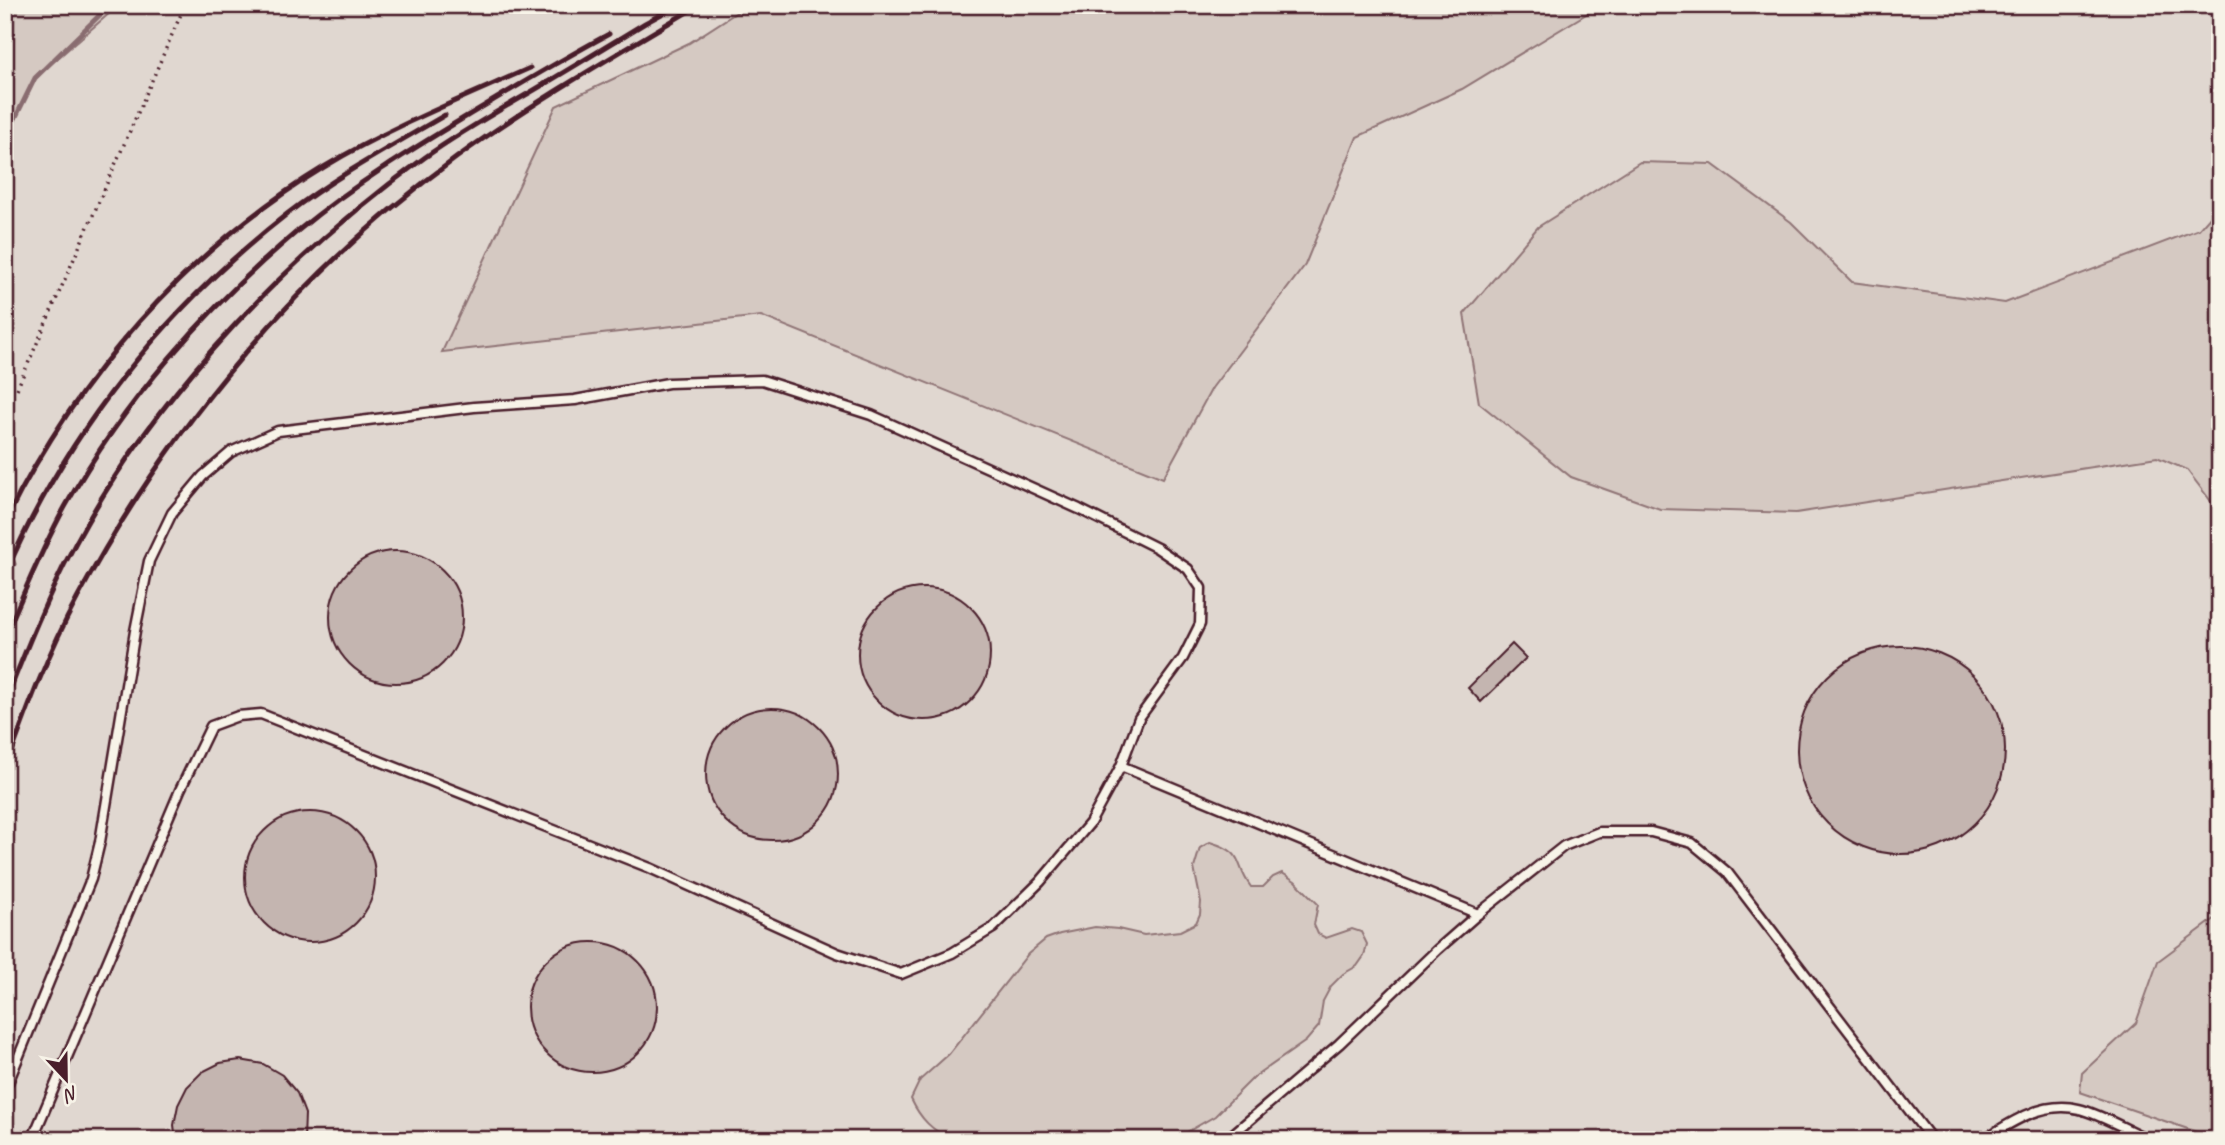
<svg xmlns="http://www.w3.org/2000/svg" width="2225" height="1145" viewBox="0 0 2225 1145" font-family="Caveat,sans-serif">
  <rect width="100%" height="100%" fill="#ece6dd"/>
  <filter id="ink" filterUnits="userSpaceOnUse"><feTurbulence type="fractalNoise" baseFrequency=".0143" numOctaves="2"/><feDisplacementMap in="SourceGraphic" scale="14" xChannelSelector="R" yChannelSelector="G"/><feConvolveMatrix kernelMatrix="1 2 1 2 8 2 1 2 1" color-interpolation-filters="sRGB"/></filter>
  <g filter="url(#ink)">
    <rect fill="#e0d7d0" x="5" y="5" width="2215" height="1135"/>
    <g fill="#d5c9c2" stroke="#907476" stroke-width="2">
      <path d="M5,5H119L35,78L5,137Z"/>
      <path d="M748,5H1601L1462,89L1357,137L1305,265L1212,388L1163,478L761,316L442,352L556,106L689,43Z"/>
      <path d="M1640,162L1712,164L1791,222L1852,282L2005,303L2199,229L2220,205V513L2187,470L2157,457L1796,513L1660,509L1571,477L1479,403L1464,314L1538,227Z"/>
      <path d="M1210,842C1247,853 1233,863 1251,887H1263L1273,877L1282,873L1295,881L1318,904L1314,925L1318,934L1326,938L1352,929L1361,932L1367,944L1364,956L1357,966L1343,974L1331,986L1323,1001L1319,1026L1306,1041L1253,1078L1215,1116L1173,1140H952C932,1130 921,1120 911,1099L920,1080L949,1054L1028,954L1046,939L1060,934L1095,927L1118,929L1144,935L1180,931L1196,923L1200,914L1201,902L1194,868L1200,848Z"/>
      <path d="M2220,915V1140L2080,1092L2082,1073L2136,1023L2158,961Z"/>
    </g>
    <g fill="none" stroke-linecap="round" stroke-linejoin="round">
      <g stroke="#896c6f" stroke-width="5">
        <path d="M5,139L35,78L110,5"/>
        <path d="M5,540L14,564"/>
      </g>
    </g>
    <g fill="#c4b5b0" stroke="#4a1f2b" stroke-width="2">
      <circle cx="396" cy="617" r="66"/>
      <circle cx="924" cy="654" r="66"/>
      <path d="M1512,644L1526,658L1481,702L1468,688Z"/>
      <circle cx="1901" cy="750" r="104"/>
      <circle cx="772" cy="774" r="66"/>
      <circle cx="310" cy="877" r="65"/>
      <circle cx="592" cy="1007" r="65"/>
      <path d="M240,1060L263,1064L282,1075L297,1093L305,1114L304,1140H176L174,1125L178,1105L187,1087L202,1072L220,1063Z"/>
    </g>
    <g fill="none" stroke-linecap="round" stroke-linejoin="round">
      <g stroke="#4a1f2b" stroke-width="13">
        <g id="service">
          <path d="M1121,766L1478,914"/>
          <path d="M5,1090L91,879L100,842L135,631L149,561L172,513L203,476L231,452L278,431L474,407L575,400L668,383L762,380L871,415L1079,509L1157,548L1188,569L1201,588L1200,624L1183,658L1139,718L1121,766L1090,823L1040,882L993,928L952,953L901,974L837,953L650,868L261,714L238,716L211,726L180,790L32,1140"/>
          <path d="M1226,1140L1339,1044L1437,950L1478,914L1564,846L1599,832H1651L1692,843L1727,872L1932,1140"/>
          <path d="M1983,1140C2011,1122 2044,1100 2079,1109C2100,1114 2129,1131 2150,1140"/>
        </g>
      </g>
      <path stroke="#4a1f2b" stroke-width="3.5" stroke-dasharray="2 5" stroke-linecap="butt" d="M17,389L185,5"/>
      <use href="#service" stroke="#f7f3e8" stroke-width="8"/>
      <g stroke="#4a1f2b" stroke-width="5">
        <path d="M5,522C76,377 186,251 324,167C389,128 460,99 530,68"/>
        <path d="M5,575C66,433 165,309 287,214C336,176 392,146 445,115"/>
        <path d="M5,636C24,593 42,548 65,507C124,401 208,306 300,229C352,186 409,151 467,116C514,88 560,60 609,34"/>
        <path d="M5,703C20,664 36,624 54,586C133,417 274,267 424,158C459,133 498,111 536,89C573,67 609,45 645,23L678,5"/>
        <path d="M5,771C26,713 47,654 77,599C169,427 298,273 456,158C533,102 617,54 699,5"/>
      </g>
    </g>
  </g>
  <rect width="2225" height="1145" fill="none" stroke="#f7f3e8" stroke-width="28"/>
  <rect x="14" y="14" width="2197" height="1117" fill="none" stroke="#4a1f2b" stroke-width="2.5" filter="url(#ink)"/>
  <g transform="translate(66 1079) rotate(158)" stroke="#f7f3e8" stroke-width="5" paint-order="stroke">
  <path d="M0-5L12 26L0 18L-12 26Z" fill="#4a1f2b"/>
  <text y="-10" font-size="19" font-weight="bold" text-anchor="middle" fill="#4a1f2b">N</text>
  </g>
</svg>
